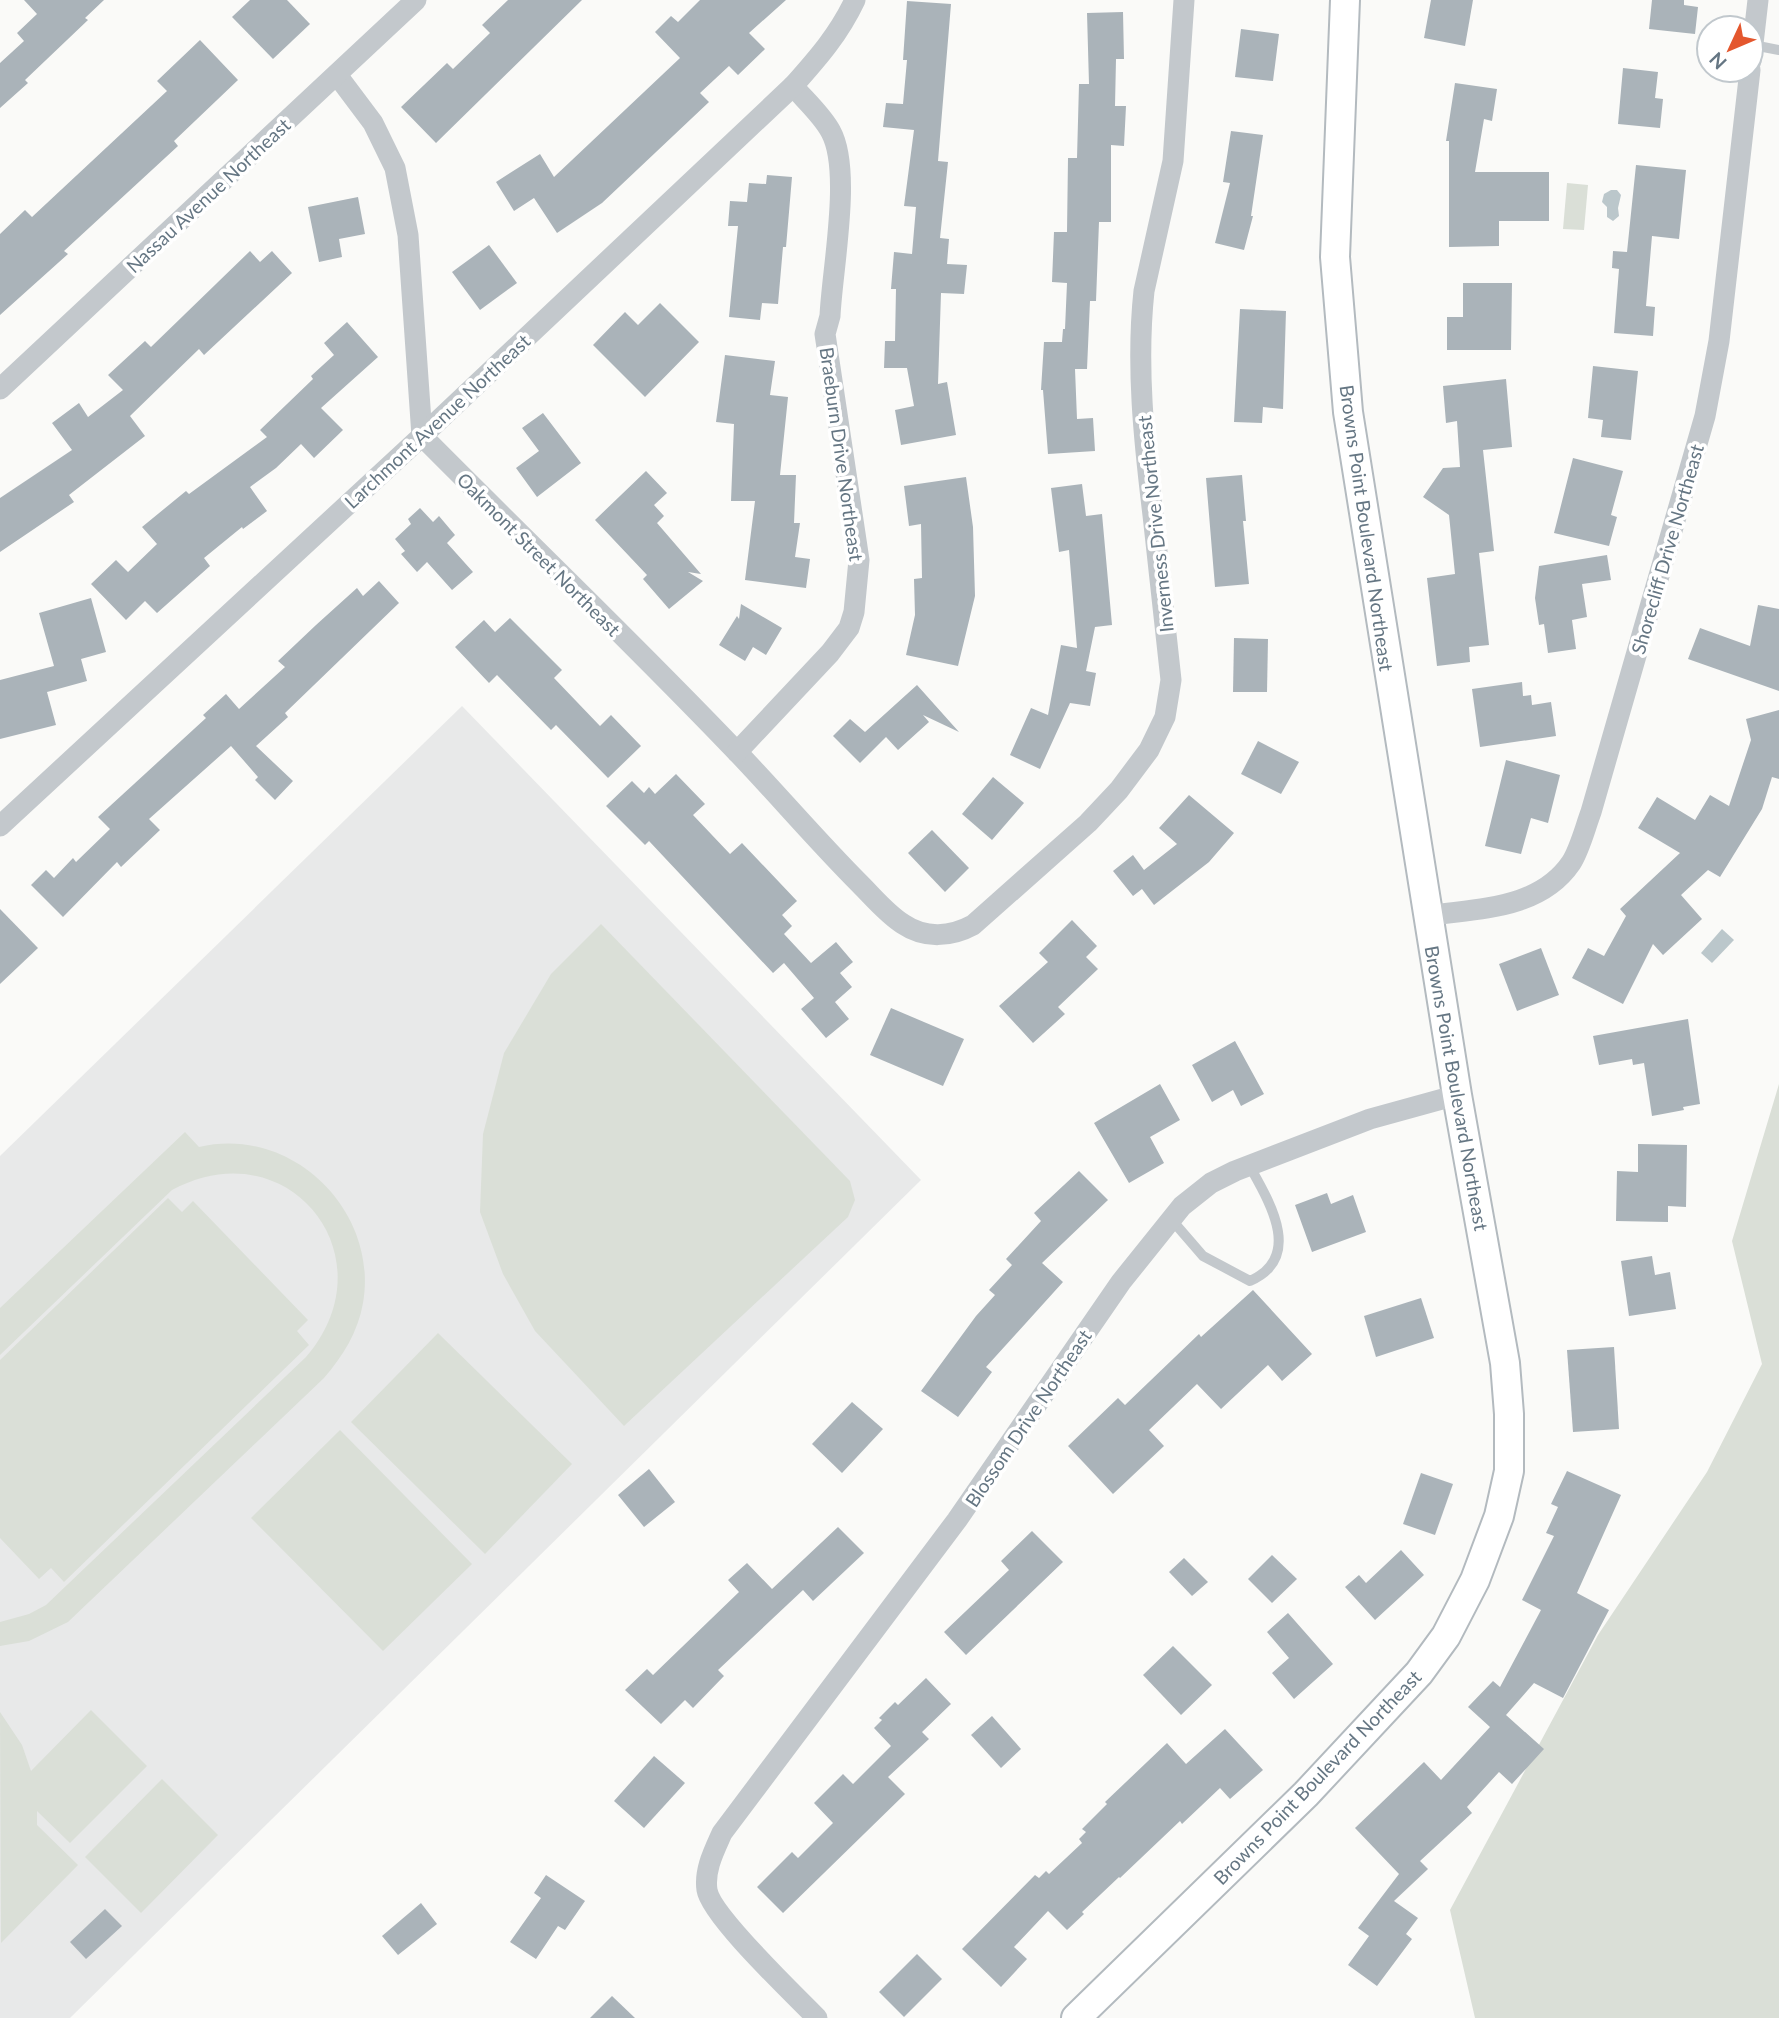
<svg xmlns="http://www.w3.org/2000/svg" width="1779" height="2018" viewBox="0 0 1779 2018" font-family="Lato,sans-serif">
  <rect width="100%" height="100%" fill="#fafaf8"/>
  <path fill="#e8e9e9" d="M462,706L921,1180L70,2018H0V1156Z"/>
  <g fill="#dadfd7">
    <path d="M1567,183L1588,185L1584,230L1563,229Z"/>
    <path d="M601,924L850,1181L855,1200L848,1217L624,1426L535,1331L503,1274L480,1212L483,1134L504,1053L551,974Z"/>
    <path d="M1779,1084V2018H1475L1450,1910L1598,1635L1707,1472L1762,1364L1732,1241Z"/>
    <path d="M185,1132L199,1147C292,1125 379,1211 363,1303C358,1332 343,1356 324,1378L68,1622L29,1641L0,1646V1622L29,1614L46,1605L306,1357C392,1257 288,1127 172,1190L0,1355V1308Z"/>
    <path d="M168,1198L182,1212L193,1201L308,1320L297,1331L309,1345L64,1582L51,1568L39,1579L0,1538V1360Z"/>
    <path d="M438,1333L572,1464L485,1554L351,1422Z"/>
    <path d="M340,1430L472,1564L383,1651L251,1518Z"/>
    <path d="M91,1710L147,1766L70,1843L37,1811V1825L78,1865L1,1943L0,1712L22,1745L31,1771Z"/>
    <path d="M162,1779L218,1835L141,1913L85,1857Z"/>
  </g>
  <g fill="#bbc7cb">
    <path d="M1611,190H1617L1621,195L1618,208L1619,216L1613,221L1607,217V207L1602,202L1604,194Z"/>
    <path d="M1722,929L1734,940L1712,963L1701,953Z"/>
  </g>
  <g fill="#aab3b9">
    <path d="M24,0H104L85,18L88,20L25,80L28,83L0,108V63L24,41L17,33L37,14Z"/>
    <path d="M250,0H287L310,24L273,59L232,17Z"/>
    <path d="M508,0H582L436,143L401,107L447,63L453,69L490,33L482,25Z"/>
    <path d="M700,0H786L749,33L765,49L738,75L729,66L700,93L709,102L602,203L557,233L534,198L514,211L496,182L540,154L554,177L680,58L655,32L671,16L678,22Z"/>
    <path d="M1431,0H1473L1465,46L1424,38Z"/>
    <path d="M1652,0H1684V5L1698,7L1695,34L1649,29Z"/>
    <path d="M907,1L951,4L938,161L948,162L940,238L949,239L947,264L967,265L964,294L941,293L938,384L947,382L956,435L901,445L895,410L914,406L907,368H884L885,341H895L896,289H891L894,252L912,254L916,207L904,206L914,130L883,127L886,103L903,104L907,60H903Z"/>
    <path d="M1123,12L1124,59H1116L1115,106H1126L1124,146L1111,145V222H1099L1096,301H1090L1087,369H1075L1077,419L1093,418L1095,451L1048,454L1043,390H1041L1044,342H1062L1063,329H1065L1067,283L1052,282L1054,232H1067L1068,158H1077L1079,84H1089L1087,13Z"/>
    <path d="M1241,29L1279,34L1273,81L1235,77Z"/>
    <path d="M200,40L238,80L174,141L178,146L64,251L68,254L0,315V234L25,210L32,217L167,91L157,81Z"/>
    <path d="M1623,68L1658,72L1655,98L1663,99L1660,128L1618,124Z"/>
    <path d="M1455,83L1497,89L1492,121L1484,119L1475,172H1549V221H1499V246L1449,247V141H1446Z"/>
    <path d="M1231,131L1263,135L1251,216H1253L1244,250L1215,243L1230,183L1223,182Z"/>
    <path d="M1636,165L1686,170L1679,239L1652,236L1646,306L1655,307L1653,336L1614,333L1619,269L1612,268L1613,251L1627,252Z"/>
    <path d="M767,175L792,177L786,247H783L778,304L762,303L760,320L729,317L738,226H728L730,201L747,202L749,183L766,184Z"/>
    <path d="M358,197L365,234L339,239L342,257L319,262L308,207Z"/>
    <path d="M489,245L517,283L480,310L452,272Z"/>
    <path d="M250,251L260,262L272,251L292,273L204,355L199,349L130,416L145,436L69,495L74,502L0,552V498L72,450L52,423L79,403L88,417L123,390L108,375L145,341L151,347Z"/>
    <path d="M1463,283H1512L1511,350H1447V317H1463Z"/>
    <path d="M660,303L699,342L645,397L593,345L625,312L638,325Z"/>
    <path d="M1240,309L1286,311L1283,409L1263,407L1262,423L1234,422Z"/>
    <path d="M347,322L378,357L321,408L343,430L314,458L301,444L276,468L250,487L267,511L243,529L242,527L204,558L210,566L157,613L145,601L126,620L91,584L116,560L128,572L157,544L142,527L186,491L189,494L267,437L260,430L313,379L311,376L334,355L324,343Z"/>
    <path d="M725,355L775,361L770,395L788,397L780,475H796L794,523H800L795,557L810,559L806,588L745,580L755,501H731L734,424L716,422Z"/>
    <path d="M1593,366L1638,371L1631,440L1601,437L1603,420L1588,418Z"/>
    <path d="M1506,379L1512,447L1483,450L1494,551L1479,553L1489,645L1469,647L1470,662L1437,666L1427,578L1455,574L1449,515L1423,497L1443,468L1460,467L1457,421L1446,423L1443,386Z"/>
    <path d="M543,413L581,463L537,497L516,468L539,451L522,428Z"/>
    <path d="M1573,458L1623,471L1611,515L1617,517L1609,546L1554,533Z"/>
    <path d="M646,471L667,493L654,505L664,516L657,523L701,574L688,572L703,581L669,609L643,579L647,575L595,520Z"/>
    <path d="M1242,475L1246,521H1243L1249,584L1215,587L1206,478Z"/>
    <path d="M966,477L973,527L975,596L958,666L906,655L915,615L914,579L922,578L921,524L909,526L904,486Z"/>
    <path d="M1082,484L1086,516L1102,514L1112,625L1095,627L1086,671L1096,673L1090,706L1070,703L1040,769L1010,755L1031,708L1048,715L1061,645L1077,648L1069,550L1059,552L1051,488Z"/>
    <path d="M420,508L433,522L439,516L455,535L447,543L473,572L452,590L427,562L417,572L401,554L405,551L395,539L411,524L408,519Z"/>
    <path d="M1607,555L1611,580L1582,584L1587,617L1572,620L1576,649L1548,653L1544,624L1539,625L1535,598L1539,566Z"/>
    <path d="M379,581L399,603L285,713L288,717L256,746L293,781L275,800L255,780L258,777L231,746L149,819L160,830L121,867L117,862L63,917L31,885L46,870L54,878L73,858L76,862L110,829L98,817L206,718L203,715L226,694L239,709L285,667L278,661L316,625L357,588L363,596Z"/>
    <path d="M91,598L106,652L81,659L87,681L47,692L56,725L0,739V680L54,666L39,613Z"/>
    <path d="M741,604L782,628L766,655L753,647L745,661L719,645L737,616L739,619Z"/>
    <path d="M1758,605L1779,609V691L1688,659L1700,628L1750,646Z"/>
    <path d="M510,618L562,670L554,678L600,726L611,715L641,746L608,778L556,725L551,730L497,675L489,683L455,647L484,620L495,632Z"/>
    <path d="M1234,638L1268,639L1267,692H1233Z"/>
    <path d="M1522,682L1523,696L1531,695L1532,705L1551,702L1556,736L1480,747L1472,689Z"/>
    <path d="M917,685L959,732L923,715L929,722L898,750L886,737L860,763L833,736L850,719L865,732Z"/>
    <path d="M1779,710V779L1772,777L1762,809L1720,877L1708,870L1681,895L1702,919L1663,955L1653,944L1623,1004L1572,978L1588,948L1604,956L1626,916L1620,909L1680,853L1638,828L1657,797L1695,820L1710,795L1729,806L1751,740L1746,719Z"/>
    <path d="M1258,741L1299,762L1281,794L1241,774Z"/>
    <path d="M1506,760L1560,775L1548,823L1531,818L1521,854L1485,846Z"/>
    <path d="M676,774L705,804L693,815L730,854L742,843L797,901L782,915L792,926L784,934L811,963L836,942L853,962L840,973L852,987L835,1002L849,1019L826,1038L801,1009L814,998L784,963L773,973L649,841L645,845L606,806L632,781L644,793L649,787L655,794Z"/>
    <path d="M993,777L1024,803L992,840L962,814Z"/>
    <path d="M1189,795L1234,833L1209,862L1154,905L1142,889L1133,896L1113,871L1133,855L1144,870L1177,844L1159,828Z"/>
    <path d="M932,830L969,868L945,892L908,853Z"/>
    <path d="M0,909L38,948L0,984Z"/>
    <path d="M1072,920L1097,946L1086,957L1098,969L1058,1007L1065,1014L1033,1043L999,1006L1048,962L1039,953Z"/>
    <path d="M1541,948L1559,995L1517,1011L1499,964Z"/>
    <path d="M891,1008L964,1039L943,1086L870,1055Z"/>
    <path d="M1688,1019L1700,1104L1683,1107L1684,1110L1652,1116L1644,1063L1633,1065L1632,1059L1599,1065L1593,1036Z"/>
    <path d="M1235,1041L1264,1094L1241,1106L1233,1090L1212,1102L1192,1065Z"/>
    <path d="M1160,1084L1180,1120L1150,1137L1164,1163L1129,1183L1094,1123Z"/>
    <path d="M1638,1144L1687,1145L1686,1207L1668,1206V1222L1616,1221L1617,1171L1638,1172Z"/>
    <path d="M1079,1171L1108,1200L1042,1263L1063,1282L986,1367L992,1372L958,1417L921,1391L976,1316L995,1295L989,1290L1012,1265L1006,1259L1041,1221L1034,1213Z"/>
    <path d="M1327,1193L1331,1204L1353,1195L1366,1232L1312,1252L1295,1205Z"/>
    <path d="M1652,1256L1655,1275L1670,1272L1676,1309L1629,1316L1621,1261Z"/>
    <path d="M1253,1290L1312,1354L1282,1381L1268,1365L1221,1409L1197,1384L1149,1430L1164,1446L1113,1494L1068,1446L1118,1398L1125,1405L1199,1334L1201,1337Z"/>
    <path d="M1421,1298L1434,1338L1376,1357L1364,1316Z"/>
    <path d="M1614,1347L1619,1429L1573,1432L1567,1350Z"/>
    <path d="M852,1402L883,1429L842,1473L812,1444Z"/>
    <path d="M649,1469L675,1502L644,1527L618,1495Z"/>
    <path d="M1567,1471L1621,1495L1577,1593L1609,1610L1563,1698L1534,1683L1506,1715L1544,1749L1512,1784L1499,1772L1467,1807L1472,1813L1420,1861L1428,1869L1394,1901L1418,1918L1406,1934L1412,1939L1377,1986L1348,1965L1369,1936L1358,1928L1399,1874L1355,1828L1424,1762L1441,1780L1490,1727L1468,1707L1493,1681L1500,1687L1541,1610L1522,1600L1554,1536L1546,1533L1558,1507L1551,1504Z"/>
    <path d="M1421,1473L1453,1484L1435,1535L1403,1524Z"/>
    <path d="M838,1527L864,1553L813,1601L803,1590L718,1670L724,1676L693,1708L685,1700L661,1724L625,1690L647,1669L653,1675L739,1592L728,1580L747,1563L772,1589Z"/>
    <path d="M1032,1531L1063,1562L966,1655L944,1632L1009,1570L1001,1561Z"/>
    <path d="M1401,1550L1424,1575L1375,1620L1345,1587L1359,1575L1366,1583Z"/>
    <path d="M1272,1555L1297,1579L1272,1603L1248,1579Z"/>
    <path d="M1184,1558L1208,1582L1192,1596L1169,1572Z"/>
    <path d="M1288,1613L1333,1664L1294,1699L1272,1673L1289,1658L1267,1632Z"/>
    <path d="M1173,1646L1212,1685L1181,1715L1143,1675Z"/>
    <path d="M926,1678L951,1704L922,1732L929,1739L888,1777L905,1794L783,1913L757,1887L792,1852L798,1858L833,1823L814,1803L843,1774L853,1784L891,1746L874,1728L882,1720L879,1718L895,1702L898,1705Z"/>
    <path d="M992,1716L1021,1749L1001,1768L971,1735Z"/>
    <path d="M1225,1729L1263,1770L1230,1799L1220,1788L1182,1824L1180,1821L1120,1878L1119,1877L1082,1912L1084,1914L1067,1930L1048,1911L1014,1947L1027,1959L1001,1987L962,1949L1035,1875L1039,1878L1046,1871L1049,1874L1082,1843L1079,1839L1086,1832L1082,1829L1107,1804L1105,1802L1167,1743L1186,1764Z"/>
    <path d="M654,1756L685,1783L644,1828L614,1801Z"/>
    <path d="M546,1875L585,1901L565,1930L558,1926L536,1959L510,1942L541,1898L534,1893Z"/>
    <path d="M421,1903L437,1924L398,1955L382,1936Z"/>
    <path d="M105,1909L122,1926L86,1959L70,1942Z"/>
    <path d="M917,1954L942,1979L904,2017L879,1992Z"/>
    <path d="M612,1996L635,2018H590Z"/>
  </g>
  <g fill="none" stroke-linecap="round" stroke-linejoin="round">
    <g stroke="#b3babf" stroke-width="32">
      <path id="secondary" d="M1076,2018L1306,1794L1419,1673L1446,1636L1475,1580L1499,1516L1509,1471V1414L1505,1363L1457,1095L1348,412L1335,257L1345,0"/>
    </g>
    <g stroke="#c3c8cc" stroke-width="10">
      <path d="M1753,45L1779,50"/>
      <path d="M1171,1219L1203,1256L1250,1281C1304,1257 1269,1201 1249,1165"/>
    </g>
    <g stroke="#c3c8cc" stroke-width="21">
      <path d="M1751,61L1758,0"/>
      <path d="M337,75L373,123L395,168L408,235L422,436C527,542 635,645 737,752C779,796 818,842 860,884C874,898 887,914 903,924C925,939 951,937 973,925L1088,823L1119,790L1149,750L1165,717L1171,680C1165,625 1159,570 1153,515C1144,441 1136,365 1144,291L1173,161L1184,0"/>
      <path d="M0,389L416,0"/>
      <path d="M737,752L830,653L849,628L854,612L859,560L825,334L830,316C832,270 852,171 831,132C823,116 805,100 793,86"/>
      <path d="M0,826L422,436L793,86C818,58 839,34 855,0"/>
      <path d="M1427,916C1477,908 1539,910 1571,863C1580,849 1585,828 1591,812L1705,416L1719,341L1750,70"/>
      <path d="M817,2018C795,1995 711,1916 707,1890C704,1870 714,1851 722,1833L957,1520L1121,1282L1182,1206L1211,1183L1235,1171L1370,1119L1457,1095"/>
    </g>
    <use href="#secondary" stroke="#fff" stroke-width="28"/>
  </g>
  <g text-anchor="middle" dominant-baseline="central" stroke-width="7" stroke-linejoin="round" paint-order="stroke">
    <g font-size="19" fill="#657683" stroke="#fff">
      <text transform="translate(208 195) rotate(-43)">Nassau Avenue Northeast</text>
      <text transform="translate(437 421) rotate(-43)">Larchmont Avenue Northeast</text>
      <text transform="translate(842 454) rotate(82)">Braeburn Drive Northeast</text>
      <text transform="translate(1155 524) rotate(-96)">Inverness Drive Northeast</text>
      <text transform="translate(1367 528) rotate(82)">Browns Point Boulevard Northeast</text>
      <text transform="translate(1667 549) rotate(-74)">Shorecliff Drive Northeast</text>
      <text transform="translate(539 554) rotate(45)">Oakmont Street Northeast</text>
      <text transform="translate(1457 1088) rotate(80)">Browns Point Boulevard Northeast</text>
      <text transform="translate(1028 1418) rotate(-56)">Blossom Drive Northeast</text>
      <text transform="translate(1317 1777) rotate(-46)">Browns Point Boulevard Northeast</text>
    </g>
  </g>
  <g transform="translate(1730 49) rotate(226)"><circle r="33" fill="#ffffff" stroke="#c1c8cd" stroke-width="2"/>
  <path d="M0-5L12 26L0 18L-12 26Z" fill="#e4572e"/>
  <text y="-10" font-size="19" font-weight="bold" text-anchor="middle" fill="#657683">N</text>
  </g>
</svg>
